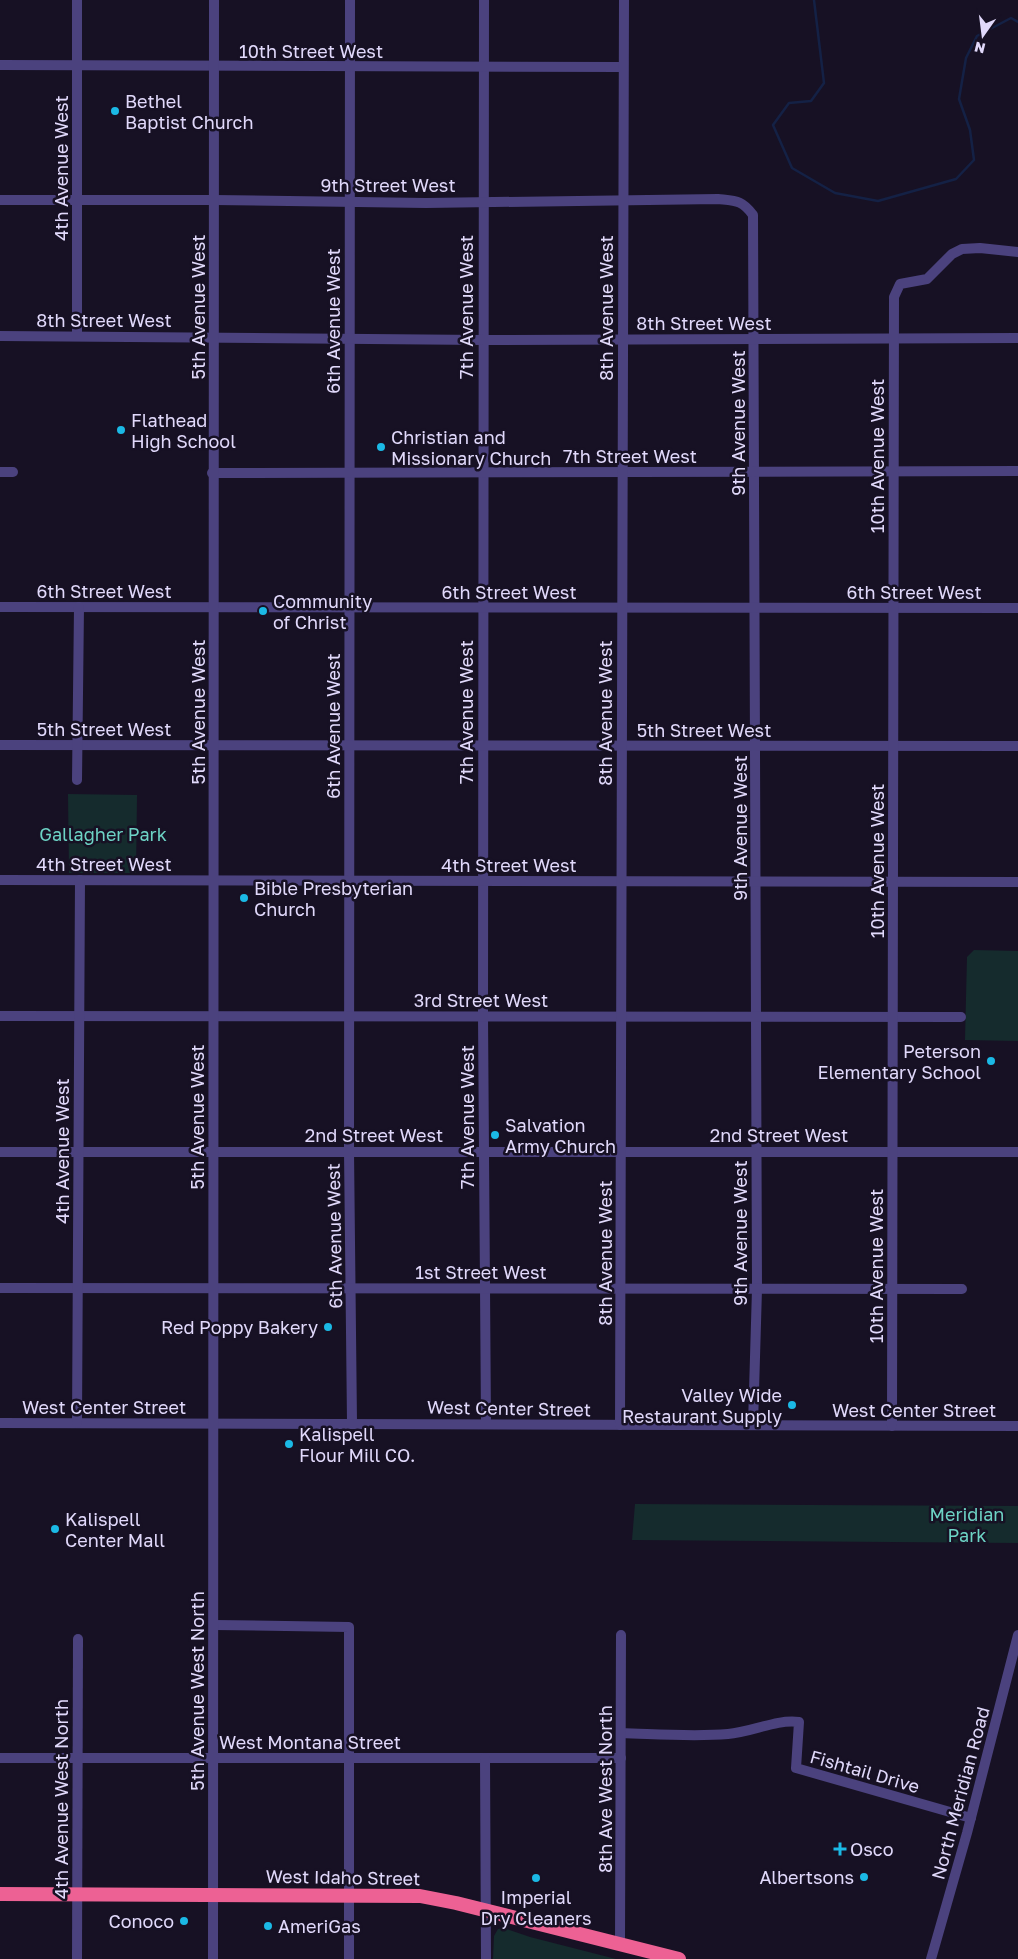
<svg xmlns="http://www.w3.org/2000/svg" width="1018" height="1959" viewBox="0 0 1018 1959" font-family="'Golos Text',sans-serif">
  <rect width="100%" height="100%" fill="#171124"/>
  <g fill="#152b2d">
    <path d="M68,794L137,795L136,873H69Z"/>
    <path d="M974,950L1018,951V1041L965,1040L967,957Z"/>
    <path d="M635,1504L1018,1506V1543L632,1540Z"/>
    <path d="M504,1928L530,1937L616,1959H493L494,1936L498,1929Z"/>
  </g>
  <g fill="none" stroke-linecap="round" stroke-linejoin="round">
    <path stroke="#142145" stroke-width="2.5" d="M814,0L824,83L811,101L789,103L773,125L792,168L835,193L878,201L956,179L974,160L970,130L959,99L966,58L977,36L1011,18L1018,22"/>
    <g stroke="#4b427e" stroke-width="10">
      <path d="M350,0L349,1151L352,1422"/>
      <path d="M484,0L483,1016L486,1423"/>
      <path d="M0,65L622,67"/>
      <path d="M0,200H214L426,203L718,199C736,201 742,200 753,215L757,1289L753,1425"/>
      <path d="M77,335V0"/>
      <path d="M0,336L483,340L1018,338"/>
      <path d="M0,472H13"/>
      <path d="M212,473L1018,471"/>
      <path d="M0,607L1018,608"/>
      <path d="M0,745L1018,746"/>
      <path d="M77,780L79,607"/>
      <path d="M0,880L1018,882"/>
      <path d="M0,1016L961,1017"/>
      <path d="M0,1152H1018"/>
      <path d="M0,1288L962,1289"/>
      <path d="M0,1423L1018,1426"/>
      <path d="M77,1423L80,880"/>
      <path d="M620,1425L624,0"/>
      <path d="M892,1426L894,297L900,284L927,279L952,254L962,249L980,248L1018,252"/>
      <path d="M214,1625L349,1627V1959"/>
      <path d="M621,1733C656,1734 692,1737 728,1734C752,1732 776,1719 799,1722L796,1768L971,1818"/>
      <path d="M0,1758H621"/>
      <path d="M485,1758L486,1959"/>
      <path d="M620,1944L621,1635"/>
      <path d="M77,1959L78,1639"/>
      <path d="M213,1959L214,0"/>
      <path d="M931,1959L967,1833L1018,1635"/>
    </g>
    <path stroke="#ed6194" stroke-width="14" d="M0,1894L420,1896L456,1903L679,1959"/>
  </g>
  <g fill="#1bb9e5" stroke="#171124" stroke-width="2">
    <circle cx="115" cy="111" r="5"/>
    <circle cx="121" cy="430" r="5"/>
    <circle cx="381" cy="447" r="5"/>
    <circle cx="263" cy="611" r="5"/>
    <circle cx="244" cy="898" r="5"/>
    <circle cx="991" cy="1061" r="5"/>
    <circle cx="495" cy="1135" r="5"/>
    <circle cx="328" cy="1327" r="5"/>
    <circle cx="792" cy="1405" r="5"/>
    <circle cx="289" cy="1444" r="5"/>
    <circle cx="55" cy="1529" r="5"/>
    <path d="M837.5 1841.5h5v5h5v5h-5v5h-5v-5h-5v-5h5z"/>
    <circle cx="864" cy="1877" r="5"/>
    <circle cx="536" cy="1878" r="5"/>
    <circle cx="184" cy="1921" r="5"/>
    <circle cx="268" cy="1926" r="5"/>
  </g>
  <g text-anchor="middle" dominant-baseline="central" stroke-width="5" stroke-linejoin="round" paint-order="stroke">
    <g font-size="18" fill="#e1d9fb" stroke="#171124">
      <text x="311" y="51">10th Street West</text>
      <text transform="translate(61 168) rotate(-90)">4th Avenue West</text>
      <text x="388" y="185">9th Street West</text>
      <text transform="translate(198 307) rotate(-90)">5th Avenue West</text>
      <text transform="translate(466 307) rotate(-90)">7th Avenue West</text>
      <text transform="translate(606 308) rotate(-90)">8th Avenue West</text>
      <text x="104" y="320">8th Street West</text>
      <text transform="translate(333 321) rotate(-90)">6th Avenue West</text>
      <text x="704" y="323">8th Street West</text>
      <text transform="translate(738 423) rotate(-90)">9th Avenue West</text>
      <text x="630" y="456">7th Street West</text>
      <text transform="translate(877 456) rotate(-90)">10th Avenue West</text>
      <text x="104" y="591">6th Street West</text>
      <text x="509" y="592">6th Street West</text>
      <text x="914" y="592">6th Street West</text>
      <text transform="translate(198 712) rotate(-90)">5th Avenue West</text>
      <text transform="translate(466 712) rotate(-90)">7th Avenue West</text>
      <text transform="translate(605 713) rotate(-90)">8th Avenue West</text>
      <text transform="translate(333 726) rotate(-90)">6th Avenue West</text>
      <text x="104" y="729">5th Street West</text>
      <text x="704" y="730">5th Street West</text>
      <text transform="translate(740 828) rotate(-90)">9th Avenue West</text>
      <text transform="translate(877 861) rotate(-90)">10th Avenue West</text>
      <text x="104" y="864">4th Street West</text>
      <text x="509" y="865">4th Street West</text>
      <text x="481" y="1000">3rd Street West</text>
      <text transform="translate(197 1117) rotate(-90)">5th Avenue West</text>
      <text transform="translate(467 1117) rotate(-90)">7th Avenue West</text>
      <text x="374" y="1135">2nd Street West</text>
      <text x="779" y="1135">2nd Street West</text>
      <text transform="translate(62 1151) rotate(-90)">4th Avenue West</text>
      <text transform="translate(740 1233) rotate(-90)">9th Avenue West</text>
      <text transform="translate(334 1236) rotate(-91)">6th Avenue West</text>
      <text transform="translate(605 1253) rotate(-90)">8th Avenue West</text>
      <text transform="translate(876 1266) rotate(-90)">10th Avenue West</text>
      <text x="481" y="1272">1st Street West</text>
      <text x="104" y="1407">West Center Street</text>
      <text transform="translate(509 1408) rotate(1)">West Center Street</text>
      <text x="914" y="1410">West Center Street</text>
      <text transform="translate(197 1691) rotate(-90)">5th Avenue West North</text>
      <text x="310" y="1742">West Montana Street</text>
      <text transform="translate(865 1771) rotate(16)">Fishtail Drive</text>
      <text transform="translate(605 1789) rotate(-90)">8th Ave West North</text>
      <text transform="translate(960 1793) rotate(-75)">North Meridian Road</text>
      <text transform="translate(61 1799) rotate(-90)">4th Avenue West North</text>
      <text transform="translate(343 1877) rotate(1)">West Idaho Street</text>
    </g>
    <g font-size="18" fill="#e1d9fb" stroke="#171124" text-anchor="start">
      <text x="125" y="101">Bethel<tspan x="125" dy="21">Baptist Church</tspan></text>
      <text x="131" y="420">Flathead<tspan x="131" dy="21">High School</tspan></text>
      <text x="391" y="437">Christian and<tspan x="391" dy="21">Missionary Church</tspan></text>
      <text x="273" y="601">Community<tspan x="273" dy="21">of Christ</tspan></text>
      <text x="254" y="888">Bible Presbyterian<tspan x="254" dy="21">Church</tspan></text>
      <text x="981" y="1051" text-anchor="end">Peterson<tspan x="981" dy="21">Elementary School</tspan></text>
      <text x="505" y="1125">Salvation<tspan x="505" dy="21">Army Church</tspan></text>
      <text x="318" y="1327" text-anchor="end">Red Poppy Bakery</text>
      <text x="782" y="1395" text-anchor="end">Valley Wide<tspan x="782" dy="21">Restaurant Supply</tspan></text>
      <text x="299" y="1434">Kalispell<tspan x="299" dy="21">Flour Mill CO.</tspan></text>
      <text x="65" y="1519">Kalispell<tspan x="65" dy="21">Center Mall</tspan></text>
      <text x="850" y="1849">Osco</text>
      <text x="854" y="1877" text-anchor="end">Albertsons</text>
      <text x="536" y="1897" text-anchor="middle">Imperial<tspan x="536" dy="21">Dry Cleaners</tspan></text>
      <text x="174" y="1921" text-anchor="end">Conoco</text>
      <text x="278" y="1926">AmeriGas</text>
    </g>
    <g font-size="18" fill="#6dd3c5" stroke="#171124">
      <text x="103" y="834">Gallagher Park</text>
      <text x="967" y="1514">Meridian<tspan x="967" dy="21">Park</tspan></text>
    </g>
  </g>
  <g transform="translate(983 35) rotate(194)" stroke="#171124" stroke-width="4" paint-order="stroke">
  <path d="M0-4L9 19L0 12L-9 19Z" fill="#e1d9fb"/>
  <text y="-8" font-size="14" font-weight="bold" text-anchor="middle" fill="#e1d9fb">N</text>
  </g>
</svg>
